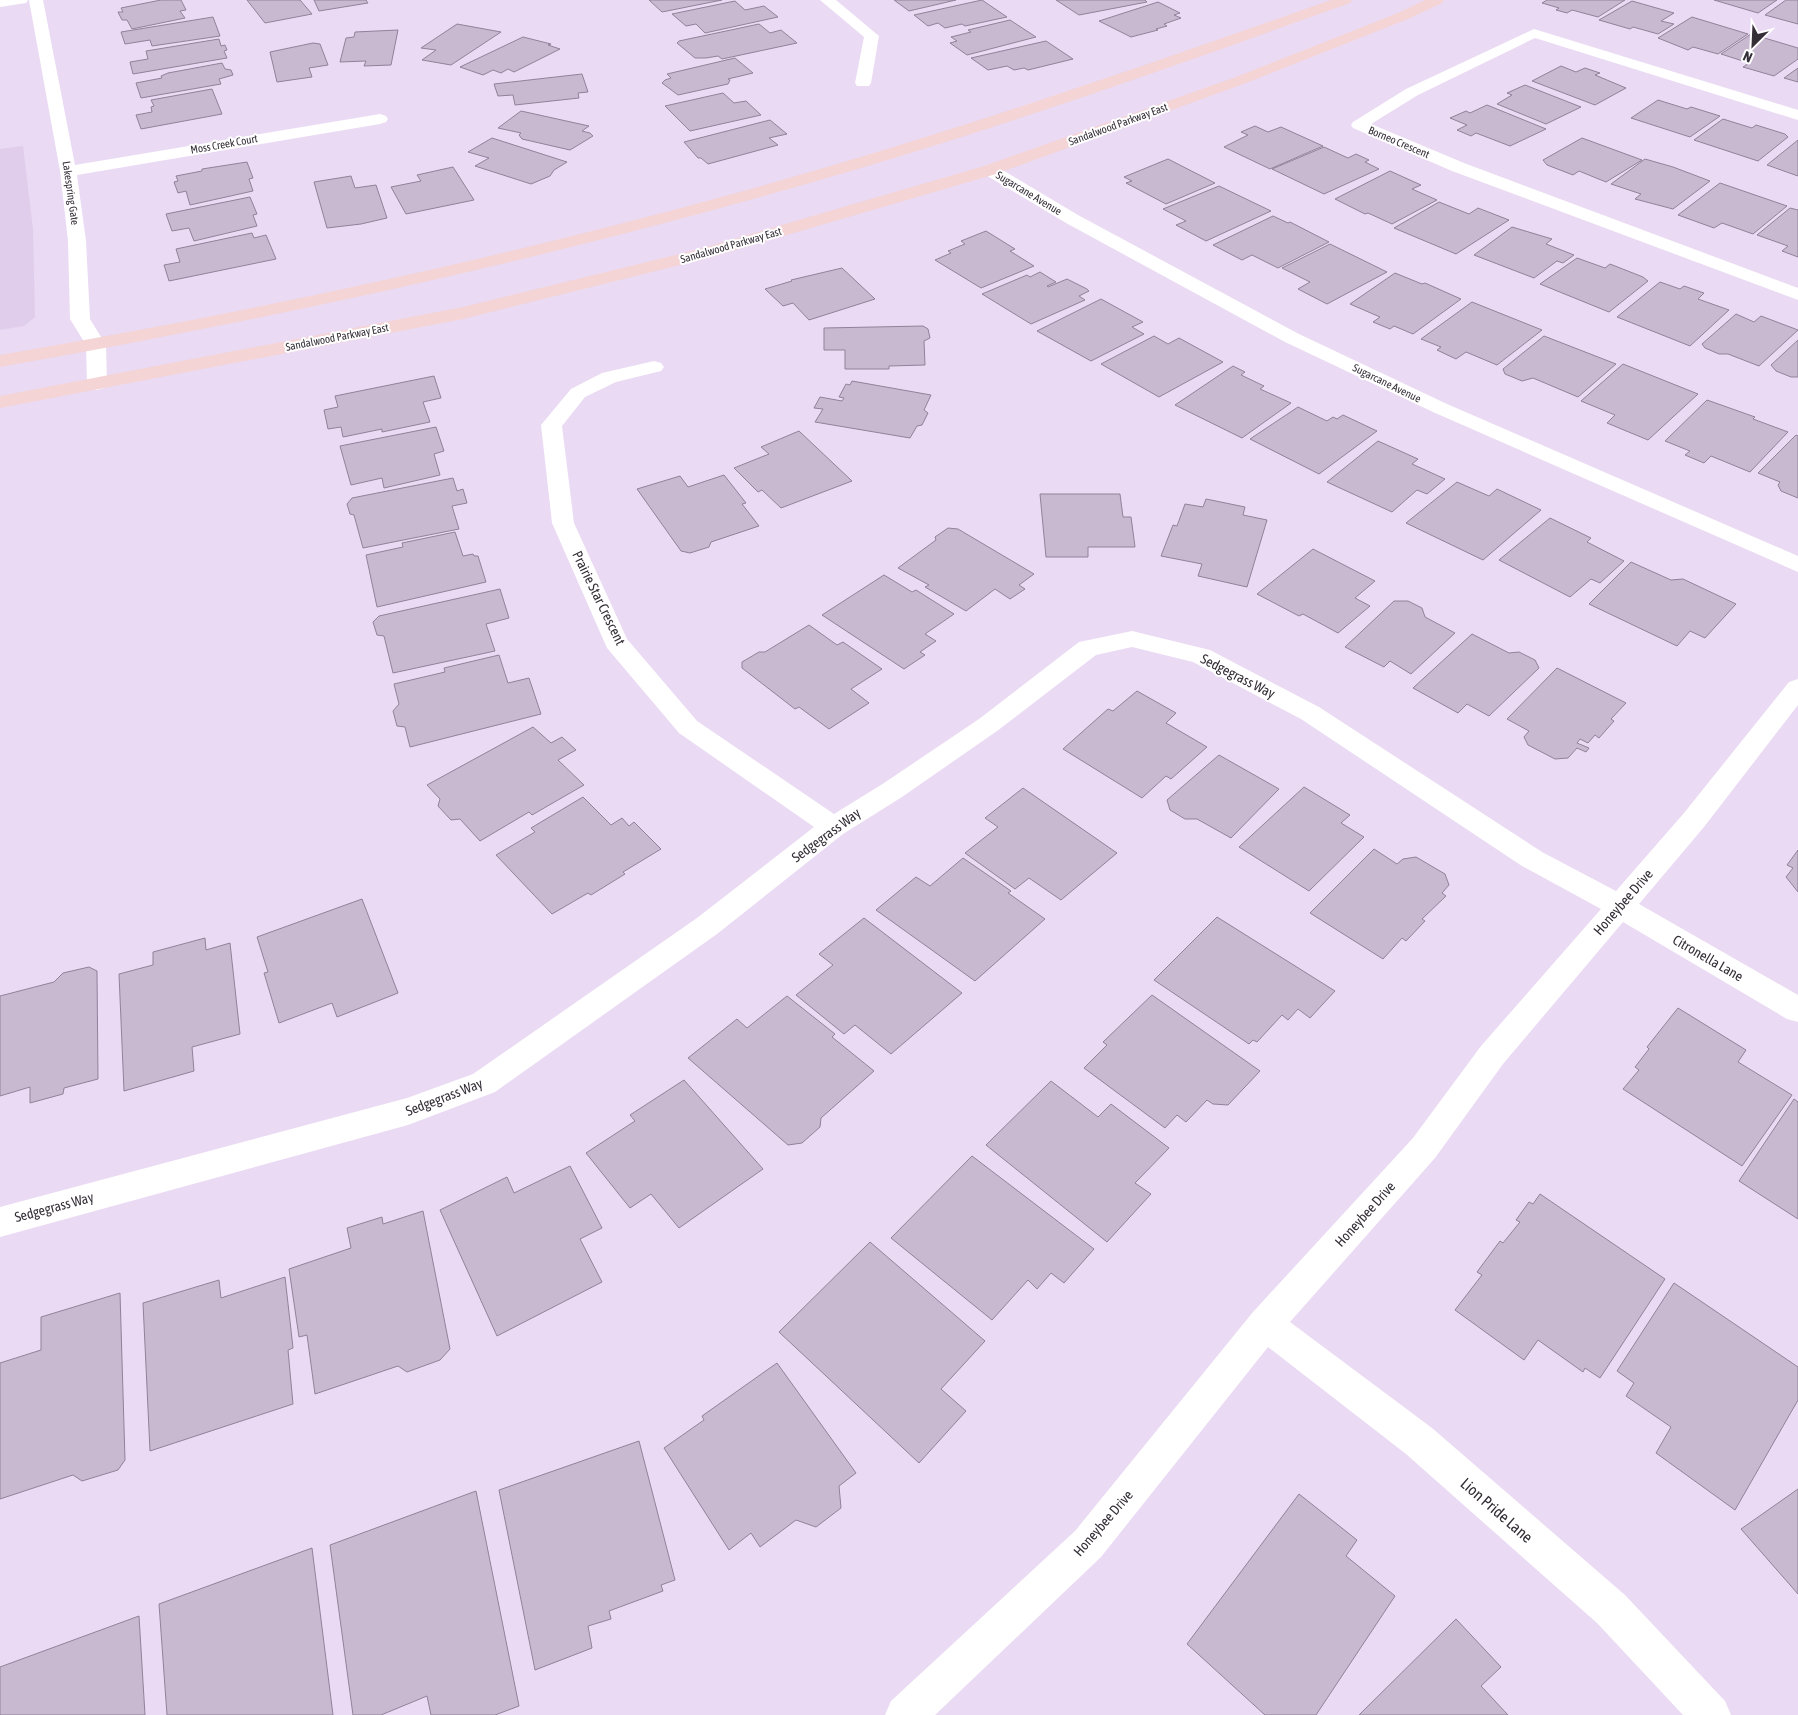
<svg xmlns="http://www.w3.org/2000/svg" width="1798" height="1715" viewBox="0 0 1798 1715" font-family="'Asap Condensed',sans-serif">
  <rect width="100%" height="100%" fill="#eadaf3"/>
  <path fill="#e0cdeb" d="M23,146L33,229L35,317L24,326L0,330V149Z"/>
  <g fill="#c8b9d1" stroke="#918299">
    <path d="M161,0H181L186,10L180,11L185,18L132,29L127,20H122L118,12H123L121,8Z"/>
    <path d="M247,0H300L312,14L265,23Z"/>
    <path d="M314,0H366L368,3L319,11Z"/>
    <path d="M649,0H722L662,12Z"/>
    <path d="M894,0H956L909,11Z"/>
    <path d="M982,0L1007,17L965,26L962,24L945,28L938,23L928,26L914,15Z"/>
    <path d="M1056,0H1145L1147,2L1079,15Z"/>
    <path d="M1547,0H1625L1598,17L1572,10L1567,13L1556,10L1559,8L1542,3Z"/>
    <path d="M1714,0H1777L1758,13Z"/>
    <path d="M1786,0H1798V24L1765,15Z"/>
    <path d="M735,1L745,10L764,6L778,17L705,33L696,24L686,26L672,14Z"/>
    <path d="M1632,1L1674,13L1661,21L1674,24L1658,34L1633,27L1630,29L1599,20Z"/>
    <path d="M1158,2L1180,13L1174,15L1181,18L1164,24L1167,26L1156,29L1158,30L1131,37L1099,21Z"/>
    <path d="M213,17L220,36L152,46L150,40L125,44L121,32Z"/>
    <path d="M1692,17L1748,34L1718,54L1693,47L1688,50L1658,38Z"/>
    <path d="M1010,20L1036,37L967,55L950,43L957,41L951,37L971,32L968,30Z"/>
    <path d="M457,24L501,32L451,65L422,60L436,50L421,48Z"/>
    <path d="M759,24L770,33L781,30L797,43L722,59L718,56L706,58H695L677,43L679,41Z"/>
    <path d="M398,30L391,65L364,66L366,61L340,62L346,38L354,37L355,32Z"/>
    <path d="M1751,34L1798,48V59L1774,76L1743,67L1749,63L1721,54Z"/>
    <path d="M523,37L551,44L548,45L560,49L514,72L508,69L501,73L493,70L483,75L460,67Z"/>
    <path d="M219,39L221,46L225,45L227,50L224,51L227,58L133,74L130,62L148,59L146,51Z"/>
    <path d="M1046,41L1073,59L1028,70L1024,68L1014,70L1007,66L988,70L971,58Z"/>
    <path d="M313,43L320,44L328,65L309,68L312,77L277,82L270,52Z"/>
    <path d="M735,58L753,73L728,79L730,80L728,84L678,95L662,83L665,80L671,78L667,74Z"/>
    <path d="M222,63L225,69L231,70L233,75L219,79L221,84L141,98L136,83L162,78L161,76L168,73Z"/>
    <path d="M1561,66L1576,72L1585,68L1600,73L1595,75L1626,88L1595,105L1532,81Z"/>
    <path d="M1798,68V82L1784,78Z"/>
    <path d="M582,74L588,92L578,93L579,98L515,105L513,95L498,96L494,84Z"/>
    <path d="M1525,85L1581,107L1546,124L1497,104L1512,95L1507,93Z"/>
    <path d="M212,89L222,114L141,129L136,115L152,112L151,107L154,106L151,100Z"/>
    <path d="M723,93L734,103L746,101L761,115L690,131L665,106Z"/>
    <path d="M1658,100L1687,109L1691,107L1720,116L1690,137L1631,118Z"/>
    <path d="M1487,105L1546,129L1510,146L1476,133L1471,136L1457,130L1467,125L1450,118L1466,111L1470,113Z"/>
    <path d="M521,111L589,126L582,131L590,133L593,136L570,150L522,139L519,135L521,133L498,128Z"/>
    <path d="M1723,119L1752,128L1756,125L1785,134L1788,137L1758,161L1694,140Z"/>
    <path d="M770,120L787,134L769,138L778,145L708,164L701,158H698L684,142Z"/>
    <path d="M1255,126L1268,132L1281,127L1323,146L1270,169L1224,147L1248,135L1241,132Z"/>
    <path d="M492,138L567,162L554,170L550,176L531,184L475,166L489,158L468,152Z"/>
    <path d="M1582,138L1642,160L1606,182L1579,171L1573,175L1547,165L1543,160Z"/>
    <path d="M1798,140V176L1767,165Z"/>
    <path d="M1324,147L1348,158L1356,154L1369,160L1365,162L1379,169L1324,194L1272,169Z"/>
    <path d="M1168,159L1215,183L1166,204L1126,183L1132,181L1124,177Z"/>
    <path d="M1645,159L1673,167L1710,181L1673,209L1635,199L1641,194L1611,184Z"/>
    <path d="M247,162L253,178L249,179L253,191L190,205L186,191L178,193L174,182L178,181L176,176L202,171V169Z"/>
    <path d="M453,167L474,200L406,214L391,187L421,181L417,175Z"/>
    <path d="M1390,171L1421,185L1412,189L1437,200L1392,224L1368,213L1365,214L1335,199Z"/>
    <path d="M351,176L355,188L376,185L387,218L361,224L327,228L314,182Z"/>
    <path d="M1720,183L1787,206L1753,234L1722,223L1714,228L1678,215Z"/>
    <path d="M1219,186L1271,211L1206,241L1176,225L1186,221L1163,209Z"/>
    <path d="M250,197L257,214L253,215L257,226L194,241L189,228L172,231L166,214Z"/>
    <path d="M1439,202L1469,214L1478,208L1509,220L1456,254L1394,228Z"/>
    <path d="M1790,208L1798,210V257L1782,251L1788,246L1757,235Z"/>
    <path d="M1273,216L1288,223L1290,222L1329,242L1278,268L1252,255L1242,260L1213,245Z"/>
    <path d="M1512,227L1552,239L1546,244L1574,255L1563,263L1557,261L1534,278L1474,255Z"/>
    <path d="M986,231L1015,249L1010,251L1034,266L981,288L935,260L951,253L948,251L965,244L961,241Z"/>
    <path d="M252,233L254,238L266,235L276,259L169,281L164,265L180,262L176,249Z"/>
    <path d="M1330,244L1387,272L1327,304L1298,289L1310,282L1282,268Z"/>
    <path d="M1577,258L1605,268L1610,264L1643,277L1648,281L1609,312L1540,284Z"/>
    <path d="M842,268L875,299L809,320L793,303L783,306L765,289L792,281L791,280Z"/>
    <path d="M1040,272L1056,282L1047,286L1048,287L1067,279L1087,289L1089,291L1079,296L1085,300L1031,324L982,294L1027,275L1030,277Z"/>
    <path d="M1395,273L1422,284L1425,283L1461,299L1413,334L1394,326L1390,329L1373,322L1380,317L1350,304Z"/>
    <path d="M1660,282L1680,289L1684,286L1704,293L1698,299L1729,310L1690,346L1617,317Z"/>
    <path d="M1101,299L1143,322L1132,327L1144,334L1091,361L1037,331Z"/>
    <path d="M1472,302L1542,330L1497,365L1466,352L1456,359L1437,350L1441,347L1421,339Z"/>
    <path d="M1736,314L1754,322L1761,316L1798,330L1759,366L1728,354H1719L1705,348L1702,344Z"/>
    <path d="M923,326L928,329L930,338L924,341L925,365L889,366V369H845V350H824V328Z"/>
    <path d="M1154,336L1168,344L1179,338L1223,362L1159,397L1101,364Z"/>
    <path d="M1544,336L1616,364L1578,397L1533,378L1522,381L1505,374L1503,369Z"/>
    <path d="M1798,340V377H1791L1776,371L1771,365Z"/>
    <path d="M1623,364L1698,394L1648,440L1607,423L1615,415L1581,401Z"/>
    <path d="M1233,366L1245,372L1241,375L1264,386L1260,389L1291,403L1242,438L1175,405Z"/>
    <path d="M434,376L441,398L423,402L430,422L382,432V429L343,437L341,427L328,429L324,410L338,407L335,396Z"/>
    <path d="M852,381L931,395L924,410L928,413L922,425L917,426L910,438L815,422L823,409L814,408L820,397L842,401L844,398L839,397L846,384L850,385Z"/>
    <path d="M1707,400L1755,417L1753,419L1788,432L1750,472L1711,456L1704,463L1685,455L1690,451L1665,441Z"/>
    <path d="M1298,407L1327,421L1333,417L1337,419L1343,415L1377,431L1319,474L1250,439Z"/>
    <path d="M436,427L444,451L434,454L440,475L384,488L382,478L351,485L340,446Z"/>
    <path d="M799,431L852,481L781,508L762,490L758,492L734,468L769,454L761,447Z"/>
    <path d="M1796,435L1798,436V498L1781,491L1778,485L1780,482L1758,473Z"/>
    <path d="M1378,441L1418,459L1412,464L1445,479L1427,494L1417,490L1392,512L1327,482Z"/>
    <path d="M724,475L746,503L742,504L759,526L711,542L709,547L690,553L681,551L637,489L680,476L688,487Z"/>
    <path d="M453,478L457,491L463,489L467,503L452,506L459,529L363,548L354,515L350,514L347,504L352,498Z"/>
    <path d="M1457,482L1489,496L1497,489L1541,510L1483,560L1406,523Z"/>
    <path d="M1040,494H1120L1123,517H1131L1135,547H1088V557H1046Z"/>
    <path d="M1206,499L1245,507L1243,515L1267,520L1247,587L1198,576L1202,564L1161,556L1173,525L1177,526L1185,504L1203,507Z"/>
    <path d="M1550,518L1591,538L1587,542L1624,561L1600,583L1591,579L1570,597L1499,560Z"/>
    <path d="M948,528L958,529L1034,574L1019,585L1025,589L1010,599L995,589L966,611L925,587L929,585L898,568L936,540L935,537Z"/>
    <path d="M455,532L463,556L473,554L474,556H478L486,582L377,607L366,555L403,547L402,543Z"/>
    <path d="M1313,549L1375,581L1355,598L1370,606L1338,633L1303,614L1299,616L1257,594Z"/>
    <path d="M1631,562L1671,580L1683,579L1736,604L1705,638L1690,631L1677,646L1589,604Z"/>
    <path d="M884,575L912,592L916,590L954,614L925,634L936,641L920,652L925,655L904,669L822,615Z"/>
    <path d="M500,589L509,618L486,624L495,651L393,673L384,636L377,635L373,622L379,616Z"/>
    <path d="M1394,601H1408L1422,608L1425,617L1455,633L1411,674L1390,661L1384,667L1345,647Z"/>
    <path d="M809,625L837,645L843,642L882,669L851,689L869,703L829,729L799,707L795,709L742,668V662L759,652H765Z"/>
    <path d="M1472,634L1509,653L1519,652L1535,660L1539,668L1489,716L1467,704L1458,713L1413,688Z"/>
    <path d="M499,655L508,683L529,678L541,714L410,747L405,727L397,726L393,711L399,704L394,684L445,672L444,668Z"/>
    <path d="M1557,668L1626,703L1611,719L1614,721L1599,738L1595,735L1588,743L1580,739L1577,743L1589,748L1586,752L1577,748L1568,758L1555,759L1528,745L1524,737L1529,731L1507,719Z"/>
    <path d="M1137,691L1176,713L1166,723L1207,747L1171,779L1166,776L1142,798L1063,749L1108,709L1113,711Z"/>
    <path d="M533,727L551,743L562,737L576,750L558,760L584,785L532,815L529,812L480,841L460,819L451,820L438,806L440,799L427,785Z"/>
    <path d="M1219,755L1279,789L1231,838L1197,819H1185L1170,810L1167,800Z"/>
    <path d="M1304,787L1350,815L1341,823L1364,837L1309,891L1239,847Z"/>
    <path d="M1023,788L1117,853L1061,900L1029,878L1015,889L965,853L998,827L985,818Z"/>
    <path d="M583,797L611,825L622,818L629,826L634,822L661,849L623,872L625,874L591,895L588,893L552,914L496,855L535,832L531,828Z"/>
    <path d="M1374,849L1397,864L1403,859L1416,857L1445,874L1449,885L1442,893L1446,896L1422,919L1425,921L1406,941L1402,938L1383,959L1310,913Z"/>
    <path d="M1798,850V892L1786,877L1793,868L1787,865Z"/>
    <path d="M963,858L1011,891L1008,893L1045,919L975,981L876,910L916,877L930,886Z"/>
    <path d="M362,899L398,993L337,1017L332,1003L279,1023L264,973L268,972L257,937Z"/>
    <path d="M1217,917L1335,991L1310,1018L1298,1009L1288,1020L1282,1015L1257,1042L1253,1040L1249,1044L1154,980Z"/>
    <path d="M864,918L962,993L891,1054L855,1025L844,1034L796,995L833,965L819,954Z"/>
    <path d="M205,938L206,950L230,943L240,1034L192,1047L194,1071L124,1091L119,974L153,965V952Z"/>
    <path d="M89,967L97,971L98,1079L64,1088L63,1094L30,1103V1087L0,1096V996L54,982L63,973Z"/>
    <path d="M1152,995L1260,1071L1228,1105L1213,1104L1207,1100L1186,1122L1177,1115L1165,1128L1084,1068L1107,1045L1103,1042Z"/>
    <path d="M787,996L835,1034L832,1037L874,1071L821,1118L820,1127L802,1143L788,1145L688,1058L737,1019L747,1028Z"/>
    <path d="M1678,1008L1746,1050L1738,1062L1792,1095L1742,1166L1623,1089L1639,1070L1635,1067L1649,1049L1647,1047Z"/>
    <path d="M684,1080L763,1169L679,1228L651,1194L630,1208L586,1153L635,1121L630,1115Z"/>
    <path d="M1051,1081L1098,1117L1111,1104L1169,1148L1135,1183L1151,1194L1107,1242L986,1145Z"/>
    <path d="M1794,1099L1798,1102V1219L1739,1181Z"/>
    <path d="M972,1156L1094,1249L1064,1283L1051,1273L1037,1289L1028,1280L992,1320L891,1238Z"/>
    <path d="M570,1166L602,1228L580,1239L602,1282L497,1336L440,1210L507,1177L514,1193Z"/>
    <path d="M1540,1194L1665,1279L1600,1378L1585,1368L1583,1372L1538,1340L1524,1360L1455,1310L1482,1275L1477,1272L1500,1241L1503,1243L1520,1222L1516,1220L1529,1202L1533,1204Z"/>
    <path d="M423,1211L450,1349L440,1360L407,1372L398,1366L315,1394L307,1335L299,1337L289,1269L351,1248L347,1228L382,1217L383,1224Z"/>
    <path d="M870,1242L985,1341L941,1389L966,1411L919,1463L779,1332Z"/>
    <path d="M285,1277L293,1348L288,1350L293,1404L150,1451L143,1303L219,1280L221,1298Z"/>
    <path d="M1674,1283L1798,1367V1400L1735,1510L1656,1453L1671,1427L1626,1396L1634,1383L1617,1371Z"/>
    <path d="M120,1293L125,1460L118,1470L82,1481L73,1475L0,1499V1363L41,1350V1317Z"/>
    <path d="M777,1363L856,1473L839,1486L841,1508L816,1527L796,1520L760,1547L751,1533L729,1550L664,1448L704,1420L702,1416Z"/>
    <path d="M639,1441L675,1580L661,1585L663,1591L609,1611L611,1619L588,1626L592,1648L535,1670L499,1490Z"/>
    <path d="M1798,1489V1594L1741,1529Z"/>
    <path d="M476,1491L519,1706L495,1715H431L427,1696L381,1715H353L330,1545Z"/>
    <path d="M1299,1494L1357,1540L1346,1556L1395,1596L1316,1715H1265L1187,1644Z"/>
    <path d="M312,1548L333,1715H167L159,1604Z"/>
    <path d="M139,1616L145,1715H0V1667Z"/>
    <path d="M1456,1619L1501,1667L1481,1686L1508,1715H1359Z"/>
  </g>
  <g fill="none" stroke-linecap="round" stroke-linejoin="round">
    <g fill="#fff" fill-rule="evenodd">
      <path d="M0,0H28L26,3L0,7Z"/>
      <path d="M29,0H43L75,165L380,114L386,116L388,119L386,122L380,124L77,175L86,241L90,319L106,345L107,384L104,388L97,390L90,388L87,384L86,345L70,319L68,241L60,171Z"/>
      <path d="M820,0H836L879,36L871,83L869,86H857L855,83L864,37Z"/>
      <path d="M1534,29L1798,110V120L1535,38L1418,95L1371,124L1464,163L1798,288V300L1452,171L1353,128L1351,125L1353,122L1406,89Z"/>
      <path d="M990,165L996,166L1078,215L1299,334L1447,404L1798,556V572L1433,412L1285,342L1066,223L984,174L982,170L984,166Z"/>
      <path d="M654,361L661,363L664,367L661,371L616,382L585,397L562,426L574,523L627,639L697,721L834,814L884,783L979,719L1079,642L1132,631L1210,650L1319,707L1542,852L1616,891L1684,813L1789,682L1798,679V705L1704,827L1639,904L1798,995V1022L1787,1019L1623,922L1503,1064L1435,1158L1290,1322L1432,1428L1625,1595L1725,1701L1731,1715H1683L1597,1623L1406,1454L1268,1347L1101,1557L935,1715H885L891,1701L1075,1531L1253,1312L1413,1138L1481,1046L1601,909L1522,866L1301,719L1193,662L1132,647L1096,655L997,731L902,797L843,834L717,934L495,1092L408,1125L0,1237V1207L407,1098L473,1074L697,918L814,827L679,733L607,648L552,523L541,425L571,389L602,373Z"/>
    </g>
    <g fill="#f4d4d5" fill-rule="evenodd">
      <path d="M1331,0H1352L1350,3C1202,56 1054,109 904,155C607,246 305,313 0,367V355C244,313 486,262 725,196C930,140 1131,71 1331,0Z"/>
      <path d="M1425,0H1444L1442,3L1408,19L1246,83L996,174L708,258L463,319L0,408V396L463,307L696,250L984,166L1236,77L1398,13Z"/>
    </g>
  </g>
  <g text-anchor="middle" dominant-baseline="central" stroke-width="4" stroke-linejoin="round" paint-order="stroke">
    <g font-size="11" fill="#342e37" stroke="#fff">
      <text transform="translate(1118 124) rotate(-20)">Sandalwood Parkway East</text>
      <text transform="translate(1399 142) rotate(23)">Borneo Crescent</text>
      <text transform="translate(224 144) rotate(-10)">Moss Creek Court</text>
      <text transform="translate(71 193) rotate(82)">Lakespring Gate</text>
      <text transform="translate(1029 193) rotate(31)">Sugarcane Avenue</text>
      <text transform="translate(731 245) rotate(-16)">Sandalwood Parkway East</text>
      <text transform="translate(337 337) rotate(-11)">Sandalwood Parkway East</text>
      <text transform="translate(1387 383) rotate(26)">Sugarcane Avenue</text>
    </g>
    <g font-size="14" fill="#342e37" stroke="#fff">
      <text transform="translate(599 598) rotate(64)">Prairie Star Crescent</text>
      <text transform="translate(1238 676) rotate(27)">Sedgegrass Way</text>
      <text transform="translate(826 835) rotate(-36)">Sedgegrass Way</text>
      <text transform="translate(1623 902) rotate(-49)">Honeybee Drive</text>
      <text transform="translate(1708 958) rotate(30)">Citronella Lane</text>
      <text transform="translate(444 1097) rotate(-21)">Sedgegrass Way</text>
      <text transform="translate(54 1207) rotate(-15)">Sedgegrass Way</text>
      <text transform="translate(1365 1214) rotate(-48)">Honeybee Drive</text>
      <text transform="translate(1103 1523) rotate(-49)">Honeybee Drive</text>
    </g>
    <g font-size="16" fill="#342e37" stroke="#fff">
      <text transform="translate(1497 1510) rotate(41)">Lion Pride Lane</text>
    </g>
  </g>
  <g transform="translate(1753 45) rotate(204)" stroke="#ffffff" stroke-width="4" paint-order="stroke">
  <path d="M0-4L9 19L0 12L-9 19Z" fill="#342e37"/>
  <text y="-8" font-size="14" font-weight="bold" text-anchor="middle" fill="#342e37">N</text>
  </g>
</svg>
